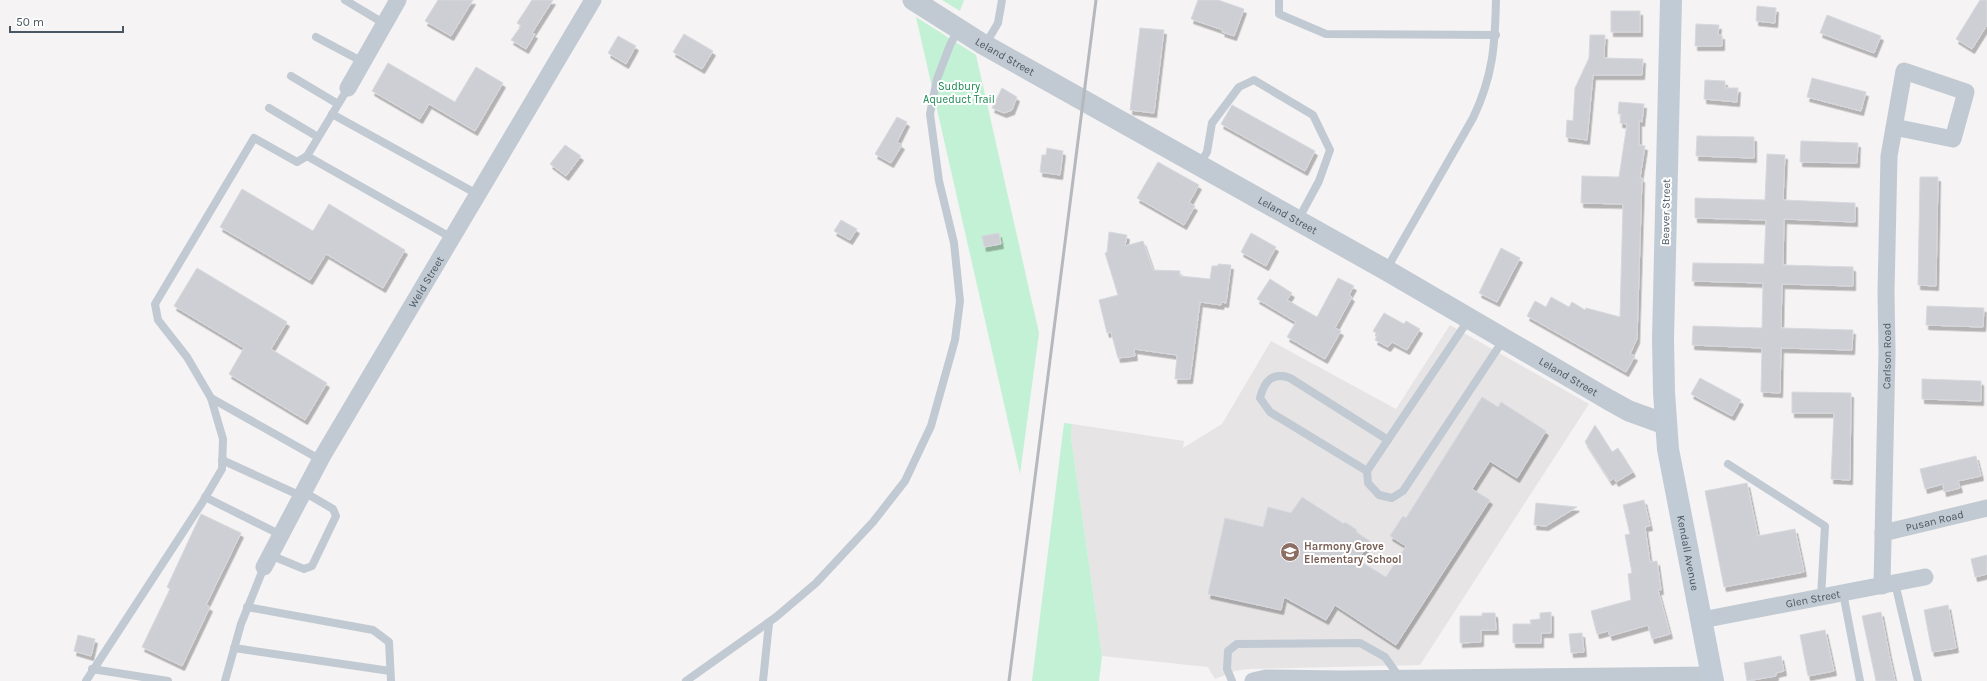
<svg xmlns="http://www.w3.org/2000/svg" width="1987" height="681" viewBox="0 0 1987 681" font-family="Karla,sans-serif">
  <defs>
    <filter id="shadow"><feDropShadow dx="2.5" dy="4.5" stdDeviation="0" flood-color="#0004"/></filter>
  </defs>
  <rect width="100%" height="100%" fill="#f5f3f3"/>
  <path fill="#e6e4e5" d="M1450,325L1589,404L1420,665L1248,669L1235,671L1215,679L1208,667L1102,656L1071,437L1072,424L1184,441L1183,448L1222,424L1271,341L1396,409Z"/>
  <g fill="#c3f1d5">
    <path d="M942,0H964L960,11Z"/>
    <path d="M916,17L976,55L1039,333L1020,474Z"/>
    <path d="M1064,423L1072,424L1071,437L1102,656L1099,681H1032Z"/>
  </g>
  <g fill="#cdcfd5" stroke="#d7d9de" filter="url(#shadow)">
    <path d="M438,0H473L451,36L425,21Z"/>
    <path d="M532,0H553L532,33L535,34L526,49L511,40L521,26L517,23Z"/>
    <path d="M1198,0H1218L1244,9L1234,36L1222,32L1223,30L1191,19Z"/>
    <path d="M1980,0H1987V25L1972,49L1956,39Z"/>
    <path d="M1757,6L1776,8L1775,23L1756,21Z"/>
    <rect x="1611" y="11" width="29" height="21"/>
    <path d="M1827,15L1881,36L1874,53L1820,33Z"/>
    <path d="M1696,24L1719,25L1718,35H1722V46H1695Z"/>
    <path d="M1140,28L1164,30L1154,113L1130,110Z"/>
    <path d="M684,34L713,51L702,69L673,52Z"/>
    <path d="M1590,35H1605L1604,58L1643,59L1642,75H1593L1587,140L1566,137L1567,120L1573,121L1575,88L1589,58Z"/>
    <path d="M618,36L636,46L626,64L608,53Z"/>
    <path d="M388,63L455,102L476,67L503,83L475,131L429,104L420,119L372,91Z"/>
    <path d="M1812,78L1866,92L1861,111L1807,97Z"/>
    <path d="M1705,80L1725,81V88H1738L1737,102L1704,99Z"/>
    <path d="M1002,88L1017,97L1012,110L1004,113L992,108Z"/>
    <path d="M1619,102L1644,104L1642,122L1639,121V145L1645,146L1640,178H1642L1637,339L1630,354L1635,356L1626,372L1527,316L1535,301L1546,307L1551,297L1569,307L1572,302L1585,310L1586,308L1620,317L1623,204L1581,203L1582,176L1619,177L1627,124L1620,123L1621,114H1618Z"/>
    <path d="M1232,105L1315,151L1305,171L1221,124Z"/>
    <path d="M897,117L907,122L897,142L902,145L891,163L875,154Z"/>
    <path d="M1697,136L1754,137V158L1696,156Z"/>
    <path d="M1801,141L1858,143L1857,163L1800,162Z"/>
    <path d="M565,145L581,156L566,176L550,164Z"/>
    <path d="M1047,148L1063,151L1060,175L1040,172L1042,155H1046Z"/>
    <path d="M1767,154L1785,155L1783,200L1855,203V222L1784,219L1783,265L1853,267V286L1782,284L1781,328L1853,330L1852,350L1781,348L1780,393L1761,392L1762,348L1692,345L1693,326L1762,328L1763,283L1692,281L1693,263L1764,264L1766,220L1695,218V198L1765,200Z"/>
    <path d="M1158,162L1199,185L1189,203L1195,206L1184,225L1137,198Z"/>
    <path d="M1920,177H1938L1936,286L1918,285Z"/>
    <path d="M242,189L313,231L329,204L405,250L383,288L326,254L310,280L220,227Z"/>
    <path d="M841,220L857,229L850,240L834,231Z"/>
    <path d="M1109,232L1127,235L1125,246L1143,241L1153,270L1180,271V276L1210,279L1212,266H1218V264L1231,265L1226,303L1222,302L1221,305L1200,302L1190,379H1175L1177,355L1134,349L1135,356L1118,358L1111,332L1107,333L1099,300L1118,295L1105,253L1107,252Z"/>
    <path d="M999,233L1001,244L984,247L982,236Z"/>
    <path d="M1251,233L1276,247L1266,266L1241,252Z"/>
    <path d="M1501,248L1520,258L1497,302L1479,293Z"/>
    <path d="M197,268L287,322L271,349L327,383L305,420L229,374L244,348L174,306Z"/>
    <path d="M1338,278L1354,286L1349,295L1352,297L1335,328L1341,331L1325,359L1287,337L1296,322L1257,299L1270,279L1292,293L1287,300L1317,317Z"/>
    <path d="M1927,306L1984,308L1983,327L1926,325Z"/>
    <path d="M1384,313L1404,324L1406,321L1420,329L1407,350L1392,342L1388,347L1375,340L1378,334L1373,331Z"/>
    <path d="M1700,378L1741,400L1732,416L1691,394Z"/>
    <path d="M1922,379L1981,381V401L1922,399Z"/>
    <path d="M1792,392L1851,393L1850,480L1831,479L1834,413H1792Z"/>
    <path d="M1482,397L1498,407L1501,402L1546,431L1517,478L1490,461L1472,489L1490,500L1396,645L1335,605L1326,620L1284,597L1281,610L1208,594L1225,518L1263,527L1268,507L1291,513L1302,497L1344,524L1345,522L1357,530L1356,532L1370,541L1358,560L1386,577L1406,546L1390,536L1403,516L1406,518Z"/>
    <path d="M1595,425L1612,452L1618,448L1633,472L1616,482L1614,478L1610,481L1585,442Z"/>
    <path d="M1976,456L1981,476L1958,481L1960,488L1944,492L1943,484L1925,489L1920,469Z"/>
    <path d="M1747,483L1758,536L1795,529L1804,572L1724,587L1705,491Z"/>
    <path d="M1644,500L1650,526L1645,527L1650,562L1657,561L1661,590H1658L1670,634L1652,639L1648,625L1610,636L1608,631L1597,634L1591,611L1631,600L1628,574L1632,573L1625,535L1630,534L1623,505Z"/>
    <path d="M1536,503L1577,507L1546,526L1534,525Z"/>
    <path d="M201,514L241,533L206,605L210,607L182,666L142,647L170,589L167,587Z"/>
    <path d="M1987,555V574L1975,577L1971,559Z"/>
    <path d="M1948,605L1956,648L1932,652L1924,610Z"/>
    <path d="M1551,612V633H1541V643H1513V624H1531L1530,620L1540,619V613Z"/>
    <path d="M1881,612L1889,654L1895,681H1876L1862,616Z"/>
    <path d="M1482,613H1495L1496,630H1481V642L1460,643V616H1482Z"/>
    <path d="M1825,630L1834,671L1808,676L1800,635Z"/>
    <path d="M1582,633L1584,652L1571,653L1569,634Z"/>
    <path d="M78,635L95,639L91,656L74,651Z"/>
    <path d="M1781,656L1784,671L1776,673V676L1747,681L1744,663Z"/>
  </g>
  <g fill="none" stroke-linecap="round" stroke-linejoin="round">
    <g stroke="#c1cad2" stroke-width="8">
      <path d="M345,0L385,24"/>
      <path d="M1279,0V14L1326,34L1496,35"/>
      <path d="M316,37L363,62"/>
      <path d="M985,45L998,23L1002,0"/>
      <path d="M291,76L338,104"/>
      <path d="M348,88L307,156L452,238"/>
      <path d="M269,108L318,137"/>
      <path d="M332,114L477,194"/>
      <path d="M1199,165L1207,152L1212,123L1239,87L1254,80L1313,115L1330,150L1319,181L1298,220"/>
      <path d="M1386,270L1473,118C1493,76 1495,46 1496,0"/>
      <path d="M1469,319L1367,471L1368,483L1379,495L1392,498L1403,491L1504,339"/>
      <path d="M211,398L321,460"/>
      <path d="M222,460L301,496"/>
      <path d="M1728,464L1825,526L1821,597"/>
      <path d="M1367,471L1270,412L1260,398C1264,382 1272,371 1290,378L1388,440"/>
      <path d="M205,497L281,535"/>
      <path d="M270,555L304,569L312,566L336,516L333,509L304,492"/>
      <path d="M1895,583L1918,681"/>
      <path d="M1843,593L1860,681"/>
      <path d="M247,607L373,630L389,642L391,681"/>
      <path d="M234,648L390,671"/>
      <path d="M92,669L168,681"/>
      <path d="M86,681L202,503L222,469L223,439L211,398L187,357L158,320L155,304L254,138L297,162L307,156"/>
      <path d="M225,681L241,624L264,567"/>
      <path d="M686,681L776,617L816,583L873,522L905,481L931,426L955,340L960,301L954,243L939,181L930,114L937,79L950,45L958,30"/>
      <path d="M763,681L769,623"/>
      <path d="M1232,681L1227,669L1228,651L1237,644L1360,643L1385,657L1400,678"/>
    </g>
    <g stroke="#c1cad2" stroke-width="17">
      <path d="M348,88L398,0"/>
      <path id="s1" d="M1883,533L1987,508"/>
      <path id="s2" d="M264,567L322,457L593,0"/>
      <path id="s3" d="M1882,586L1887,351L1886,293L1889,156L1904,71L1966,92L1953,139L1894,127"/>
      <path id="s4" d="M1702,620L1925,577"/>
      <path d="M1253,681L1266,678L1342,679L1712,675"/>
    </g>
    <path stroke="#c1cad2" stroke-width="21" id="s5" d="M913,0L981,43L1386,270L1609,400L1629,411L1665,424"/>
    <path stroke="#c1cbd6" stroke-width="22" id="s6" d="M1671,0L1663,339L1664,392L1668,449L1713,681"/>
    <path stroke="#b5b8bd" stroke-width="3" d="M1009,681L1096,0"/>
  </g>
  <defs>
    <g id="school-disc" transform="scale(1)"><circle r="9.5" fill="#8d6e63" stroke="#fff"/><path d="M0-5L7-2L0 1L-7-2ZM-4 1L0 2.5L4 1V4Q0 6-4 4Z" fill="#fff"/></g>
  </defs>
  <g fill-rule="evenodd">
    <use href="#school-disc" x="1290" y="552"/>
  </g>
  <g text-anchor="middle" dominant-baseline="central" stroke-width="4" stroke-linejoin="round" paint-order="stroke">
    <g font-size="11" fill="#4a5661" stroke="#fff">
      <text stroke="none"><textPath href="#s5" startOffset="108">Leland Street</textPath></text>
      <text transform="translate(1666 212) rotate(-89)">Beaver Street</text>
      <text stroke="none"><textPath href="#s5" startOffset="432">Leland Street</textPath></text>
      <text stroke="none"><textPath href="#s2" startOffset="328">Weld Street</textPath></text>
      <text stroke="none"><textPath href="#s3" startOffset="230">Carlson Road</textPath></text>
      <text stroke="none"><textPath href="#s5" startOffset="756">Leland Street</textPath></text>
      <text stroke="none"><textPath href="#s1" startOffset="53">Pusan Road</textPath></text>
      <text stroke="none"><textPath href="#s6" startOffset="555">Kendall Avenue</textPath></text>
      <text stroke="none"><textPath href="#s4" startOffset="113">Glen Street</textPath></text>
    </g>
    <g font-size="11" fill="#17864f" stroke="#fff">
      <text x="959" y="86">Sudbury<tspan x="959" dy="13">Aqueduct Trail</tspan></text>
    </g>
    <g font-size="11" font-weight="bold" fill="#785e54" stroke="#fff" text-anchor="start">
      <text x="1304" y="546">Harmony Grove<tspan x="1304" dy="13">Elementary School</tspan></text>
    </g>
  </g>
  <path d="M10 26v6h113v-6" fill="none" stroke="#4a5661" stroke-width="2"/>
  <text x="16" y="26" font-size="12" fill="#4a5661" stroke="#ffffff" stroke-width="3" paint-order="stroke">50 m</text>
</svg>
